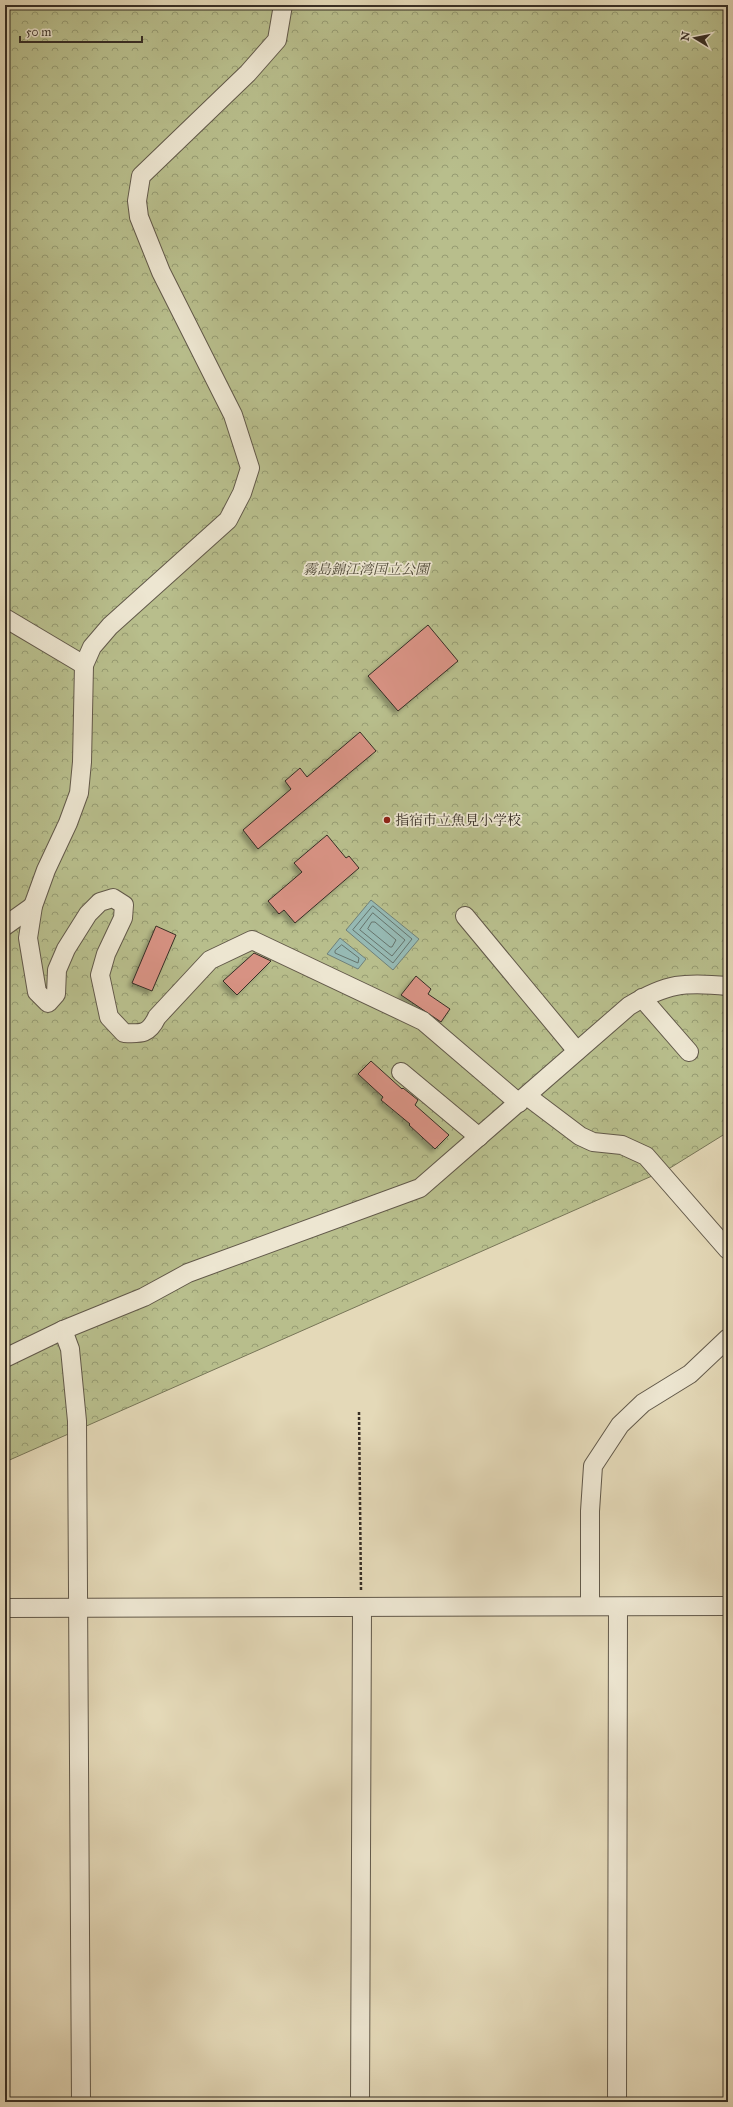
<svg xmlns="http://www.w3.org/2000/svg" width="733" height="2107" viewBox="0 0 733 2107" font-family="'IM FELL Great Primer','Noto Serif JP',serif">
  <defs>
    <pattern id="park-crowns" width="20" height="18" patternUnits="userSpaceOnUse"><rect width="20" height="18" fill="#b8be8c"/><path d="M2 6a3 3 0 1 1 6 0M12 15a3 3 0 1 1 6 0" fill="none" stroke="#969b72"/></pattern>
    <filter id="shadow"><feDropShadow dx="-3.5" dy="3.5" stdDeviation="2" flood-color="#0004"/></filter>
  </defs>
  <rect width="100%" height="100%" fill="#e4d9b8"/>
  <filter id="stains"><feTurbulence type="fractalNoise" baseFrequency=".005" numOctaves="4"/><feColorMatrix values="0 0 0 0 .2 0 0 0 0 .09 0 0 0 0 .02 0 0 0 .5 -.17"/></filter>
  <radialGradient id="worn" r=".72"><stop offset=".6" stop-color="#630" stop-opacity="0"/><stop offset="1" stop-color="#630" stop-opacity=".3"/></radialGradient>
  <path fill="url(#park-crowns)" stroke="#787658" d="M5,5H728V1132L670,1168L5,1462Z"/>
  <g fill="#96b9b3" stroke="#70817a">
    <path d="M371,900L419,939L393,970L346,930Z"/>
    <path d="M340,938L366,959L358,969L327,954Z"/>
  </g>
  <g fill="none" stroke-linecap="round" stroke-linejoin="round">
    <g stroke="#66746c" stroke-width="1">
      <path d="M373,906L412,939L393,963L353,930Z"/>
      <path d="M373,913L405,940L392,956L360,930Z"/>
      <path d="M372,922H375L396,940L392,947H390L368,929Z"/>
      <path d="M342,945L359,958L358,963L335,953V951Z"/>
    </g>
  </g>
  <g fill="#d79283" stroke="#372e25" filter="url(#shadow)">
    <path d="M428,625L458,661L398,711L368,676Z"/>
    <path d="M360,732L376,751L258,849L243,830L291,789L285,781L300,768L307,777Z"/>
    <path d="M327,835L346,858L349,856L359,868L295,923L284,910L279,914L268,901L302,872L294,863Z"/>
    <path d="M156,926L176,935L152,991L132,983Z"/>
    <path d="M254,953L271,961L237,995L223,981Z"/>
    <path d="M416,976L431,989L428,994L450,1009L441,1022L401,995Z"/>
    <path d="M371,1061L402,1089L403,1088L418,1100L415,1105L449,1135L435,1149L409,1125L410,1124L381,1100L383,1097L358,1074Z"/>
  </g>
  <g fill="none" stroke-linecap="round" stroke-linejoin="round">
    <g stroke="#62594a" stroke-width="20">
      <g id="street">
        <path d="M283,5L277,40L248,73L141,176L137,201L139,217L161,272L233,415L250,468L242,493L228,520L110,626L92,647L84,665L82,762L79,793L68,823L46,870L33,906L28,938L37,992L48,1003L56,994L57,970L66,949L88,914L100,902L113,898L124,905L123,918L106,954L100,975L109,1017L124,1033C142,1034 149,1034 157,1017L210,960L252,940L423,1021L519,1103"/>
        <path d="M5,618L84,665"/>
        <path d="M465,916L577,1051"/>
        <path d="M5,926L33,906"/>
        <path d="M642,998L689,1052"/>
        <path d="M401,1072L479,1137"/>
        <path d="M527,1096L580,1136L593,1142L622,1145L646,1156L728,1250"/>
        <path d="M63,1330L70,1349L77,1421L81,2102"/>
        <path d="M5,1358L63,1330L144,1297L188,1273L420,1188L629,1006C667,983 684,982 728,986"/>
        <path d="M590,1606V1511L593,1466L620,1425L643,1403L690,1374L728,1338"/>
        <path d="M5,1608L728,1606"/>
        <path d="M360,2102L362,1608"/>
        <path d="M617,2102L618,1607"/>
      </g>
    </g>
    <path stroke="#372e25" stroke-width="2.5" stroke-dasharray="3 2" stroke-linecap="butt" d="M359,1412L361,1591"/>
    <use href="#street" stroke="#ede6d1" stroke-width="18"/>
  </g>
  <circle fill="#8f2418" stroke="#ede6d1" stroke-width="1.5" cx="387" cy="820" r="4"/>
  <g text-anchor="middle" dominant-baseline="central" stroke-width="3.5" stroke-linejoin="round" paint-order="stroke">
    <g font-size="14" font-style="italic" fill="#514b3a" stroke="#ede6d1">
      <text x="366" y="569">霧島錦江湾国立公園</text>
    </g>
    <g font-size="14" fill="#372e25" stroke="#ede6d1" text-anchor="start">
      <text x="395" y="820">指宿市立魚見小学校</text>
    </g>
  </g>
  <rect width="733" height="2107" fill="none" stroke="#e4d9b8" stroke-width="20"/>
  <rect x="6" y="6" width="721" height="2095" fill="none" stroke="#372e25" stroke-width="2"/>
  <rect x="10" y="10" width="713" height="2087" fill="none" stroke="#372e25"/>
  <g transform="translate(695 38) rotate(280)" stroke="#ede6d1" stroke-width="3" paint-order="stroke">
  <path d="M0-3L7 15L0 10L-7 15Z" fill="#372e25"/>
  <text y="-6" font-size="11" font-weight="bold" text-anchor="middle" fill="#372e25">N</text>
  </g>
  <path d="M20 36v6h122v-6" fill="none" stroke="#372e25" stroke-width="2"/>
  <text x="26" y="36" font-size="12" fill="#372e25" stroke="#ede6d1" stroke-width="3" paint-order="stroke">50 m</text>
  <rect width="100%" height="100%" filter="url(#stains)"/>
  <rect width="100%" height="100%" fill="url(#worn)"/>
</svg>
